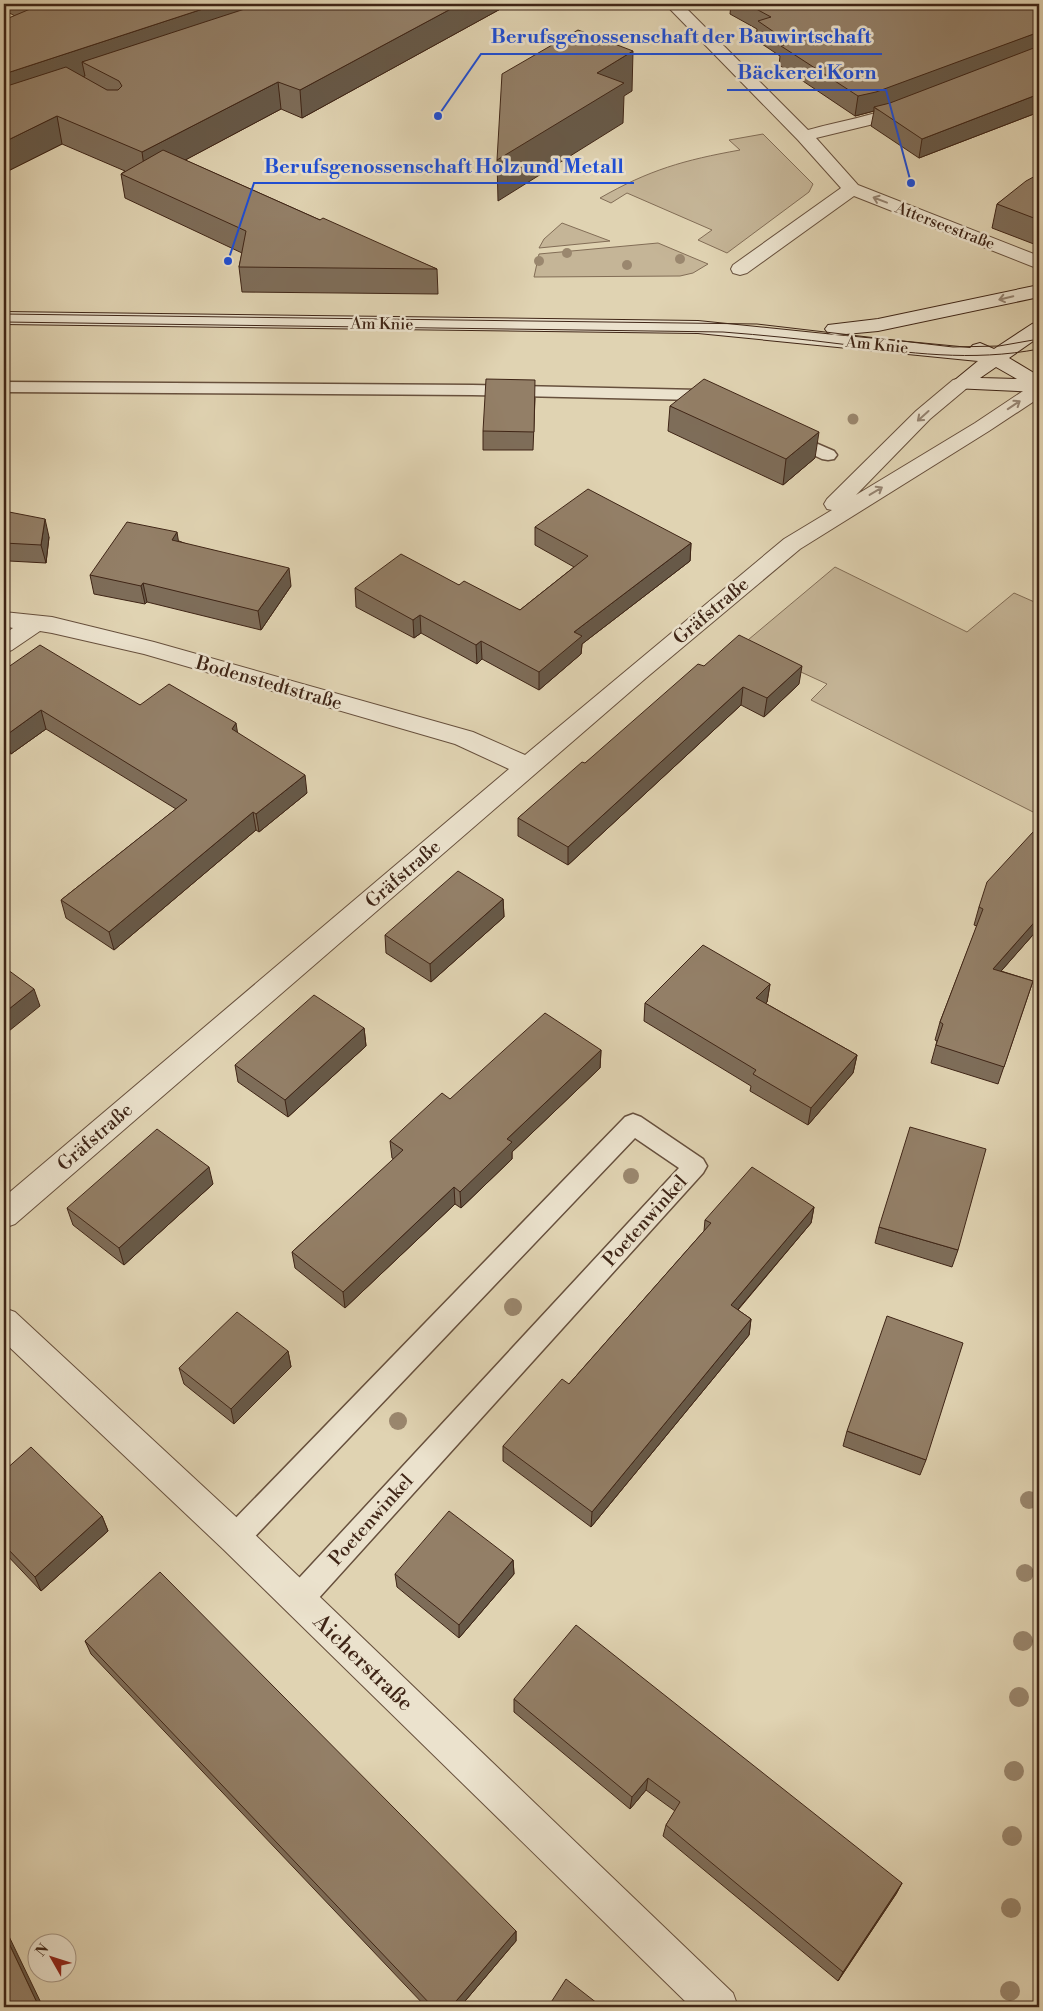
<svg xmlns="http://www.w3.org/2000/svg" width="1043" height="2011" viewBox="0 0 1043 2011" font-family="'Libre Bodoni',serif">
  <rect width="100%" height="100%" fill="#e0d3b2"/>
  <filter id="stains"><feTurbulence type="fractalNoise" baseFrequency=".004" numOctaves="4"/><feColorMatrix values="0 0 0 0 .2 0 0 0 0 .09 0 0 0 0 .02 0 0 0 .5 -.17"/></filter>
  <radialGradient id="worn" r=".72"><stop offset=".6" stop-color="#630" stop-opacity="0"/><stop offset="1" stop-color="#630" stop-opacity=".3"/></radialGradient>
  <g fill="#c5b597" stroke="#826d56">
    <path d="M763,134L813,184L809,192L727,253L698,240L712,230L627,193L611,203L600,198C649,170 684,160 740,150L729,140Z"/>
    <path d="M562,223L610,241L539,248L544,239Z"/>
    <path d="M658,243L708,264L693,273L680,276L534,277L539,254Z"/>
    <path d="M835,567L967,632L1014,593L1039,604V815L811,700L827,684L742,645Z"/>
  </g>
  <g fill="none" stroke-linecap="round" stroke-linejoin="round">
    <g stroke="#67503d" stroke-width="3">
      <g id="service">
        <path d="M4,382L472,385L699,390L720,397L722,401L720,405L714,406L697,400L472,395L4,392Z"/>
        <path d="M790,432L834,451L837,455L834,459L828,460L822,459L784,441L781,437L784,433Z"/>
        <path d="M633,1114L641,1117L703,1159L707,1166L703,1173L308,1610L298,1614L288,1610L284,1600L288,1590L679,1168L635,1138L245,1547L235,1551L225,1547L221,1538L225,1529L625,1117Z"/>
      </g>
    </g>
    <g stroke="#67503d" stroke-width="2">
      <g id="minor">
        <path d="M665,4H682L808,130C829,124 851,120 872,114C885,110 900,100 913,103L916,107L913,111L886,121L816,138L858,185L1039,256V269L854,196L747,273L740,275L733,273L731,269L733,265L841,188L798,140Z"/>
        <path d="M960,378L967,380L970,384L967,388L930,419L856,495L975,423L1032,385L1039,383V398L989,431L800,549L646,678L15,1224L4,1228V1197L509,769L455,744L144,654L52,633L40,631L12,650L4,653V634L13,628L4,626V612L52,617L154,642L473,732L525,755L784,539L832,510L827,509L824,504L827,499L916,411L953,380Z"/>
        <path d="M4,1308L15,1312L247,1527L733,1993L738,2007H691L223,1549L4,1342Z"/>
      </g>
    </g>
    <g stroke="#3f2516" stroke-width="2">
      <path id="secondary" d="M1039,285V297L878,331L835,335L970,348L973,345L980,343L994,349L1032,324L1039,322V337L1009,358L1039,376V392L953,388L950,384L978,361L698,333L4,324V312L698,321L835,335L828,333L825,329L828,325L878,319ZM996,367L1017,379L980,378Z"/>
    </g>
    <use href="#service" fill="#ebe2cd" fill-rule="evenodd"/>
    <use href="#minor" fill="#ebe2cd" fill-rule="evenodd"/>
    <use href="#secondary" fill="#ebe2cd" fill-rule="evenodd"/>
    <g stroke="#3f2516" stroke-width="1">
      <path d="M4,314L757,324L953,347L999,346L1039,339"/>
      <path d="M4,322L723,332C762,335 802,339 841,344C908,353 972,362 1039,349"/>
    </g>
  </g>
  <g fill="#9a876e">
    <circle cx="567" cy="253" r="5"/>
    <circle cx="680" cy="259" r="5"/>
    <circle cx="539" cy="261" r="5"/>
    <circle cx="627" cy="265" r="5"/>
    <circle cx="853" cy="419" r="5.5"/>
    <circle cx="631" cy="1176" r="8"/>
    <circle cx="513" cy="1307" r="9"/>
    <circle cx="398" cy="1421" r="9"/>
    <circle cx="1029" cy="1500" r="9"/>
    <circle cx="1025" cy="1573" r="9"/>
    <circle cx="1023" cy="1641" r="10"/>
    <circle cx="1019" cy="1697" r="10"/>
    <circle cx="1014" cy="1771" r="10"/>
    <circle cx="1012" cy="1836" r="10"/>
    <circle cx="1011" cy="1908" r="10"/>
    <circle cx="1010" cy="1991" r="10"/>
  </g>
  <g fill="#7e6d59" stroke="#3f2516">
    <path d="M4,4H504V7L302,118L281,109L185,160L320,220L437,269L438,294L242,292L239,267L242,253L125,198L121,174L125,171L62,144L4,173V20L15,16L4,10Z"/>
    <path d="M731,4H1039V112L919,158L871,126L874,111L855,116L779,65L780,56L756,40L757,29L730,14Z"/>
    <path d="M1039,174V246L992,228L997,204Z"/>
    <path d="M535,398L533,450H483V431Z"/>
    <path d="M670,406L815,458L783,485L668,431Z"/>
    <path d="M4,511L49,537L46,563L9,561L4,567Z"/>
    <path d="M535,527L691,543L690,561L582,644L581,654L539,690L482,659L477,664L421,633L414,638L356,607L355,588L459,585L520,610L574,567L535,545Z"/>
    <path d="M179,541L291,586L261,630L147,602L145,604L94,594L90,575Z"/>
    <path d="M704,666L799,684L764,717L741,705L568,865L518,836V818Z"/>
    <path d="M4,670L140,705L238,733L307,793L259,832L256,830L114,950L66,918L61,900L176,809L46,729L11,754L7,752L4,755Z"/>
    <path d="M1039,835V928L1001,971L1033,981L998,1084L931,1063L937,1041L935,1040L940,1022L977,926L974,925L979,907Z"/>
    <path d="M503,899L504,917L431,982L386,953L385,935Z"/>
    <path d="M770,984L767,1002L765,1003L857,1055L853,1073L808,1125L750,1091L751,1086L644,1021L645,1003Z"/>
    <path d="M364,1028L366,1046L288,1117L238,1082L235,1065Z"/>
    <path d="M601,1050L600,1068L512,1152V1159L461,1208L455,1204L345,1308L295,1268L292,1252L394,1159L392,1158L390,1141L450,1099Z"/>
    <path d="M213,1184L124,1265L73,1225L67,1208Z"/>
    <path d="M814,1207L811,1223L738,1310L751,1319L749,1335L591,1527L503,1461V1446L569,1384L704,1231L705,1220Z"/>
    <path d="M879,1227L958,1250L952,1267L875,1243Z"/>
    <path d="M288,1351L291,1367L234,1424L184,1384L179,1368Z"/>
    <path d="M847,1431L926,1460L920,1475L843,1446Z"/>
    <path d="M4,1471L102,1516L108,1531L41,1591L4,1552Z"/>
    <path d="M513,1560L514,1574L459,1638L397,1587L395,1574Z"/>
    <path d="M85,1641L516,1931V1941L460,2007H426L91,1654Z"/>
    <path d="M514,1699L902,1883L896,1894L838,1981L663,1836L666,1825L675,1811L646,1790L630,1809L514,1712Z"/>
  </g>
  <g fill="#675948" stroke="#3f2516">
    <path d="M218,4H303L82,62L85,76L4,103V74Z"/>
    <path d="M460,4H504V7L302,118L300,90Z"/>
    <path d="M1039,32V50L878,110L874,107V111L855,116L858,96Z"/>
    <path d="M633,51L632,91L624,96L623,123L498,201L497,160L597,73Z"/>
    <path d="M278,82L281,109L146,181L142,152Z"/>
    <path d="M1039,94V112L919,158L922,139Z"/>
    <path d="M57,116L62,144L4,173V142Z"/>
    <path d="M819,432L815,458L783,485L786,459Z"/>
    <path d="M45,519L49,537L46,563L41,545Z"/>
    <path d="M177,532L180,551L172,540Z"/>
    <path d="M4,542L9,561L4,567Z"/>
    <path d="M691,543L690,561L582,644L581,654L539,690V672L574,632Z"/>
    <path d="M289,568L291,586L261,630L258,611Z"/>
    <path d="M143,583L147,602L145,604L141,586Z"/>
    <path d="M420,615L421,633L414,638L413,620Z"/>
    <path d="M481,641L482,659L477,664L476,645Z"/>
    <path d="M802,666L799,684L764,717L767,698Z"/>
    <path d="M743,687L741,705L568,865V847Z"/>
    <path d="M41,710L46,729L11,754L5,736Z"/>
    <path d="M236,723L239,742L232,729Z"/>
    <path d="M4,740L7,752L4,755Z"/>
    <path d="M305,775L307,793L259,832L256,814Z"/>
    <path d="M253,812L256,830L114,950L109,932Z"/>
    <path d="M503,899L504,917L431,982L430,964Z"/>
    <path d="M1039,917V928L988,986L993,969Z"/>
    <path d="M770,984L767,1002L754,1016L756,998Z"/>
    <path d="M34,989L40,1006L4,1035V1013Z"/>
    <path d="M364,1028L366,1046L288,1117L285,1100Z"/>
    <path d="M601,1050L600,1068L512,1152V1159L461,1208L460,1192L507,1139Z"/>
    <path d="M857,1055L853,1073L808,1125L811,1108Z"/>
    <path d="M209,1167L213,1184L124,1265L119,1248Z"/>
    <path d="M454,1187L455,1204L345,1308L343,1292Z"/>
    <path d="M814,1207L811,1223L728,1321L731,1305Z"/>
    <path d="M751,1319L749,1335L591,1527L592,1512Z"/>
    <path d="M288,1351L291,1367L234,1424L231,1409Z"/>
    <path d="M102,1516L108,1531L41,1591L35,1577Z"/>
    <path d="M513,1560L514,1574L459,1638V1625Z"/>
    <path d="M648,1778L646,1790L630,1809L632,1797Z"/>
    <path d="M902,1883L896,1894L838,1981L843,1972Z"/>
    <path d="M4,1926L43,2007H39L4,1933Z"/>
    <path d="M516,1931V1941L460,2007H451Z"/>
  </g>
  <g fill="#937f67" stroke="#3f2516">
    <path d="M42,4H218L4,74V20Z"/>
    <path d="M260,4H460L300,90L278,82L142,152L57,116L4,142V87L66,67L107,90H118L122,86L119,81L82,62Z"/>
    <path d="M747,4H1039V32L876,92L858,96L781,46L790,43L758,21L771,17Z"/>
    <path d="M578,30L633,51L597,73L624,83L497,160L502,74Z"/>
    <path d="M1039,46V94L922,139L874,107L890,103Z"/>
    <path d="M163,150L320,220L323,218L437,269L239,267L246,231L121,174Z"/>
    <path d="M1039,174V220L997,204L1026,181Z"/>
    <path d="M486,379L535,380L534,432L483,431Z"/>
    <path d="M704,379L819,432L786,459L670,406Z"/>
    <path d="M588,489L691,543L574,632L582,636L539,672L481,641L476,645L420,615L413,620L355,588L401,554L459,585L464,581L520,610L588,556L535,527Z"/>
    <path d="M4,511L45,519L41,545L4,543Z"/>
    <path d="M127,522L177,532L172,540L289,568L258,611L143,583L141,586L90,575Z"/>
    <path d="M739,635L802,666L767,698L743,687L568,847L518,818L582,762L585,763L698,664L704,666Z"/>
    <path d="M40,645L140,705L169,684L236,723L232,729L305,775L256,814L253,812L109,932L61,900L187,800L41,710L5,736L4,735V670Z"/>
    <path d="M1033,832L1039,835V917L993,969L1033,981L1004,1067L936,1045L943,1024L940,1022L983,909L979,907L987,882Z"/>
    <path d="M458,871L503,899L430,964L385,935Z"/>
    <path d="M703,945L770,984L756,998L857,1055L811,1108L753,1074L756,1070L645,1003Z"/>
    <path d="M4,967L34,989L4,1013Z"/>
    <path d="M314,995L364,1028L285,1100L235,1065Z"/>
    <path d="M545,1013L601,1050L507,1139L512,1142L460,1192L454,1187L343,1292L292,1252L403,1150L390,1141L442,1093L450,1099Z"/>
    <path d="M910,1127L986,1149L958,1250L879,1227Z"/>
    <path d="M157,1129L209,1167L119,1248L67,1208Z"/>
    <path d="M752,1167L814,1207L731,1305L751,1319L592,1512L503,1446L562,1379L569,1384L711,1223L705,1220Z"/>
    <path d="M237,1312L288,1351L231,1409L179,1368Z"/>
    <path d="M887,1316L963,1343L926,1460L847,1431Z"/>
    <path d="M31,1447L102,1516L35,1577L4,1545V1471Z"/>
    <path d="M449,1511L513,1560L459,1625L395,1574Z"/>
    <path d="M160,1572L516,1931L451,2007H433L85,1641Z"/>
    <path d="M576,1625L902,1883L843,1972L666,1825L680,1802L648,1778L632,1797L514,1699Z"/>
    <path d="M4,1933L39,2007H4Z"/>
    <path d="M566,1979L602,2007H548Z"/>
  </g>
  <defs><path id="oneway-shaft" d="M-6 0H5M1.5-3L5.5 0L1.5 3" fill="none" stroke-width="1.6" stroke-linecap="round" stroke-linejoin="round" transform="scale(1.25)"/></defs>
  <g stroke="#958472">
    <use href="#oneway-shaft" transform="translate(880 200) rotate(-159)"/>
    <use href="#oneway-shaft" transform="translate(1006 298) rotate(167)"/>
    <use href="#oneway-shaft" transform="translate(1014 405) rotate(-34)"/>
    <use href="#oneway-shaft" transform="translate(923 416) rotate(138)"/>
    <use href="#oneway-shaft" transform="translate(876 491) rotate(-31)"/>
  </g>
  <g text-anchor="middle" dominant-baseline="central" stroke-width="5" stroke-linejoin="round" paint-order="stroke">
    <g font-size="16" fill="#3f2516" stroke="#ebe2cd">
      <text transform="translate(945 226) rotate(21)">Atterseestraße</text>
      <text transform="translate(382 324) rotate(1)">Am Knie</text>
      <text transform="translate(877 345) rotate(6)">Am Knie</text>
    </g>
    <g font-size="19" fill="#3f2516" stroke="#ebe2cd">
      <text transform="translate(711 611) rotate(-40)">Gräfstraße</text>
      <text transform="translate(269 683) rotate(16)">Bodenstedtstraße</text>
      <text transform="translate(403 874) rotate(-41)">Gräfstraße</text>
      <text transform="translate(95 1137) rotate(-41)">Gräfstraße</text>
      <text transform="translate(645 1221) rotate(-48)">Poetenwinkel</text>
      <text transform="translate(371 1520) rotate(-48)">Poetenwinkel</text>
    </g>
    <g font-size="22" fill="#3f2516" stroke="#ebe2cd">
      <text transform="translate(363 1663) rotate(44)">Aicherstraße</text>
    </g>
  </g>
  <path fill="none" stroke="#1d4ed8" stroke-width="2" d="M438 116L481 54H882M911 183L886 90H727M228 261L254 183H634"/>
  <g fill="#1d4ed8" stroke="#ebe2cd" stroke-width="2">
    <circle cx="438" cy="116" r="5"/>
    <circle cx="911" cy="183" r="5"/>
    <circle cx="228" cy="261" r="5"/>
  </g>
  <g font-size="20" text-anchor="middle" font-weight="bold" fill="#1d4ed8" stroke="#ebe2cd" stroke-width="5" stroke-linejoin="round" paint-order="stroke">
    <text x="681" y="43">Berufsgenossenschaft der Bauwirtschaft</text>
    <text x="807" y="79">Bäckerei Korn</text>
    <text x="444" y="173">Berufsgenossenschaft Holz und Metall</text>
  </g>
  <rect width="1043" height="2011" fill="none" stroke="#e0d3b2" stroke-width="20"/>
  <rect x="5" y="5" width="1033" height="2001" fill="none" stroke="#3f2516" stroke-width="2.5"/>
  <rect x="10" y="10" width="1023" height="1991" fill="none" stroke="#3f2516"/>
  <g transform="translate(52 1958) rotate(309)"><circle r="24" fill="#ebe2cd" stroke="#a69684"/>
  <path d="M0-4L9 19L0 12L-9 19Z" fill="#8f2418"/>
  <text y="-8" font-size="14" font-weight="bold" text-anchor="middle" fill="#3f2516">N</text>
  </g>
  <rect width="100%" height="100%" filter="url(#stains)"/>
  <rect width="100%" height="100%" fill="url(#worn)"/>
</svg>
